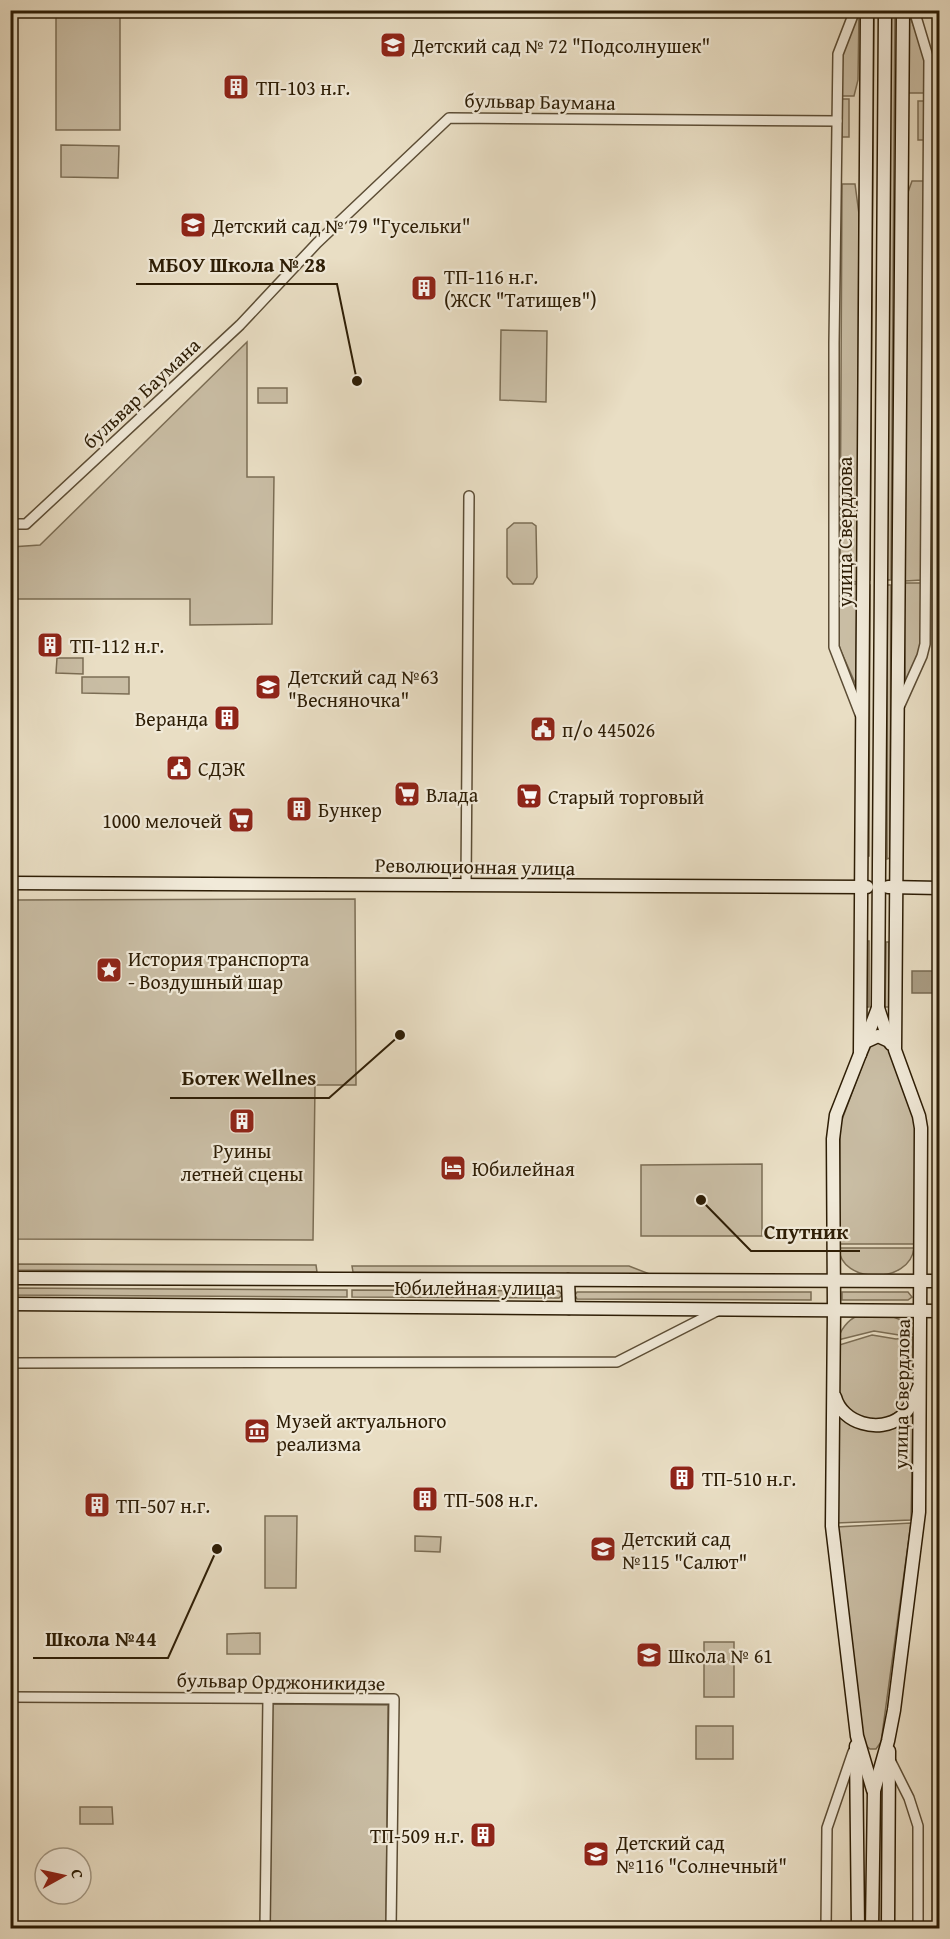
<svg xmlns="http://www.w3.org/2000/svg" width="950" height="1939" viewBox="0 0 950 1939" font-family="'Gentium Book Plus',serif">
  <rect width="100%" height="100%" fill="#e9dec4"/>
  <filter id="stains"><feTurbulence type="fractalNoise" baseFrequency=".00333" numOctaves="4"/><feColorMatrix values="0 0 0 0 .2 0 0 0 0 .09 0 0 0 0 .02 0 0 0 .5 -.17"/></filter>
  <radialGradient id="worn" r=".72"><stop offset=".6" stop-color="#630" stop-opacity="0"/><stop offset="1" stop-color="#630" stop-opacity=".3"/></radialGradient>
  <g fill="#c9bda4" stroke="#7b6d54" stroke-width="1.5">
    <path d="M874,10L870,580H866L870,11Z"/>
    <path d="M895,10L891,580H887L890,11Z"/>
    <rect x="56" y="11" width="64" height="119"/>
    <path d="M859,11L858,80L854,96H842V54Z"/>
    <path d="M909,14L925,56V93H907Z"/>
    <rect x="842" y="99" width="7" height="38"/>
    <rect x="918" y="101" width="7" height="39"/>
    <path d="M61,145L119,146L118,178L61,177Z"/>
    <path d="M912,181H925L922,580L905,581L907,195Z"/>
    <path d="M842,184H855L859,214L857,582L840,581Z"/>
    <path d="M501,330L547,331L546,402L500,400Z"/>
    <path d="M247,342V477H274L272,624L190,625V599H11V547L40,545Z"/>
    <rect x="258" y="388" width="29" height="15"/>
    <path d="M514,523H532L536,526L537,577L533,584H513L507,577V529Z"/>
    <path d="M904,583H922L921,649L905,684Z"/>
    <path d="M840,584H857L856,685L840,649L838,641Z"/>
    <path d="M866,585H870L869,856H867Z"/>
    <path d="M887,585H891L890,858L887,859Z"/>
    <path d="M57,658H83V674L56,673Z"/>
    <path d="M82,677H129V694L82,693Z"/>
    <path d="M355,899L356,1085H315L313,1240L11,1239V900Z"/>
    <rect x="865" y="941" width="4" height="66"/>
    <path d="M886,942H889V1007H885Z"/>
    <path d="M871,1042L886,1043L915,1123V1244H839L840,1125Z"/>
    <path d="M762,1164V1236H641V1165Z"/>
    <path d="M839,1248H914C910,1285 840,1284 839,1248Z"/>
    <path d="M11,1264L316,1265L317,1272L11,1270Z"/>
    <path d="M352,1266H629L652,1275L353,1272Z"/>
    <path d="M11,1288L347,1290V1297L11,1295Z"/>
    <path d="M352,1290L559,1291L562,1295L559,1298L352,1297Z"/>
    <path d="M577,1292H811V1300L577,1299L575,1295Z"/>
    <path d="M842,1292H908L912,1297L908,1300H842Z"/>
    <path d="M857,1316C878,1316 902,1310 912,1334L899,1335L874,1331L838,1340C840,1330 848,1320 857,1316Z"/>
    <path d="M872,1335L896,1339L913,1337V1388C907,1412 877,1430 854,1415C849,1411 842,1402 839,1397C834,1389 836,1357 836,1346Z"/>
    <path d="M835,1411L848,1422L905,1421L913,1414L911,1520L836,1523Z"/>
    <path d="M265,1516H297L296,1588H265Z"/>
    <path d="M911,1523L881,1742L876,1749H870L863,1743L836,1527Z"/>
    <path d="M415,1536L441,1537L440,1552L415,1551Z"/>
    <path d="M260,1633V1654H227V1634Z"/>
    <rect x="704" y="1642" width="30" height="55"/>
    <path d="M272,1704L388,1705L386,1928H269Z"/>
    <rect x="696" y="1726" width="37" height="33"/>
    <path d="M881,1786L884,1787L883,1928H878L879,1788Z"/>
    <path d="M80,1807H112L113,1824H80Z"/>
  </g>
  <rect fill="#a99c83" stroke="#776951" stroke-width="1.5" x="912" y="971" width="21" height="22"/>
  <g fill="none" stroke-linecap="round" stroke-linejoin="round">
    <g stroke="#5c4d35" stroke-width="12">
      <g id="minor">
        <path d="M855,10L838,54L834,343V647L860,714"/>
        <path d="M10,524H26L240,325L317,243L449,118L837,121"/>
        <path d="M900,705L922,656L925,644L929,60L914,10"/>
        <path d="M466,885L469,496"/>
        <path d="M10,1363L617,1362L719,1310"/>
        <path d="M10,1697L394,1699L391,1928"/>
        <path d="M890,1760L909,1798L918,1826V1928"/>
        <path d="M265,1928L268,1698"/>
        <path d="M826,1928L827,1828L853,1752"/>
      </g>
    </g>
    <g stroke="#2d1d05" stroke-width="15">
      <g id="secondary">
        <path d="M867,10L860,1054L836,1115L833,1139L834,1309L832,1526L857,1736L873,1790"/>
        <path d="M885,10L878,1008L889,1041"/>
        <path d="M10,883L867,887"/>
        <path d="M888,887L940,888"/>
        <path d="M865,1042L878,1008"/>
        <path d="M860,1054L865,1042L878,1036L889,1041L891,1044"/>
        <path d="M10,1278L940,1281"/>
        <path d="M568,1280L569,1308"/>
        <path d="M10,1304L940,1311"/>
        <path d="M835,1397C842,1423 879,1434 901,1417C910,1409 914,1400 918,1389"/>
        <path d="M856,1746L858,1928"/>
        <path d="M872,1928L874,1791L888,1741L894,1710L919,1512L921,1128L919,1116L895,1050L903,10"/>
        <path d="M888,1928L889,1751"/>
      </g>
    </g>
    <use href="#minor" stroke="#f1ead9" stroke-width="9"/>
    <use href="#secondary" stroke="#f1ead9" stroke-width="12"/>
  </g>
  <defs>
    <g id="school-square" transform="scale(1.35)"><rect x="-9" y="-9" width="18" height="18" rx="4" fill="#8f2418" stroke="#f1ead9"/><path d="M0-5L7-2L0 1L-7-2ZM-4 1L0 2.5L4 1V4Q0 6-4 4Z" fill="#fff"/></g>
    <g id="building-square" transform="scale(1.35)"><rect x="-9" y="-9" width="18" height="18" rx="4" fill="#8f2418" stroke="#f1ead9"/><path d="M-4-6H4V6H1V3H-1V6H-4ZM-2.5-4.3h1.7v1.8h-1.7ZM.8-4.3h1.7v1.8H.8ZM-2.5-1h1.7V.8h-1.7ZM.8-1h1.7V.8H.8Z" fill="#fff"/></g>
    <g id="civic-square" transform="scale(1.35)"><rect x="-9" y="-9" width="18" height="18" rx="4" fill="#8f2418" stroke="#f1ead9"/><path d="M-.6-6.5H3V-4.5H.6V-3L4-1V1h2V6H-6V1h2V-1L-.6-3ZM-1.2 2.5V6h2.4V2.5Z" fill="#fff"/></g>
    <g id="supermarket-square" transform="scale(1.35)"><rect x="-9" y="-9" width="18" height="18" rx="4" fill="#8f2418" stroke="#f1ead9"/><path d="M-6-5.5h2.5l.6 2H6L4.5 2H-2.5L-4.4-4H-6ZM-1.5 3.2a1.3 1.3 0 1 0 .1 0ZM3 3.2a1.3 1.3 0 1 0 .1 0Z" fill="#fff"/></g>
    <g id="sight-square" transform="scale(1.35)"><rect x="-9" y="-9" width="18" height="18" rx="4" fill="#8f2418" stroke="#f1ead9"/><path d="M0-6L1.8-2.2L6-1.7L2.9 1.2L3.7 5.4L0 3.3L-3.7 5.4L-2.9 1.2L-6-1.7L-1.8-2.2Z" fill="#fff"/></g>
    <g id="hotel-square" transform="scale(1.35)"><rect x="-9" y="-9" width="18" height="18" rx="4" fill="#8f2418" stroke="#f1ead9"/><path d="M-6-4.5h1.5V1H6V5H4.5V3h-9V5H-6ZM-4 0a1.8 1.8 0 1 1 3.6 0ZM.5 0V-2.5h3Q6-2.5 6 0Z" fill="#fff"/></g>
    <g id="museum-square" transform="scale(1.35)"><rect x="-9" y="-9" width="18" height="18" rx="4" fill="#8f2418" stroke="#f1ead9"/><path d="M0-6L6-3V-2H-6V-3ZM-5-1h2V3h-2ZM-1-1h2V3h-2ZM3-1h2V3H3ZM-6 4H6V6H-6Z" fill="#fff"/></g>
  </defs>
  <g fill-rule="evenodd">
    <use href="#school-square" x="393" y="45"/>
    <use href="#building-square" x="236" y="87"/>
    <use href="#school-square" x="193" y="225"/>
    <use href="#building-square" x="424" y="288"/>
    <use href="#building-square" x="50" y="645"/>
    <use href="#school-square" x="268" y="687"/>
    <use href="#building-square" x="227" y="718"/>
    <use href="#civic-square" x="543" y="729"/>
    <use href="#civic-square" x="179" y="768"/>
    <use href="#supermarket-square" x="407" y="794"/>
    <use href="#supermarket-square" x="529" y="796"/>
    <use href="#building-square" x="299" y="809"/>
    <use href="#supermarket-square" x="241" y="820"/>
    <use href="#sight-square" x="109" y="970"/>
    <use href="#building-square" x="242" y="1121"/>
    <use href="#hotel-square" x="453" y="1168"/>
    <use href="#museum-square" x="257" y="1431"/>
    <use href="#building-square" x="682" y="1478"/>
    <use href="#building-square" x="425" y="1499"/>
    <use href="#building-square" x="97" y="1505"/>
    <use href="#school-square" x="603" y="1549"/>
    <use href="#school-square" x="649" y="1655"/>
    <use href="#building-square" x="483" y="1835"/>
    <use href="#school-square" x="596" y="1854"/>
  </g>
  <g text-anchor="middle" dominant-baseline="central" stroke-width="4.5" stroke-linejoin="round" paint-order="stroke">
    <g font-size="20" fill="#2d1d05" stroke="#f1ead9" text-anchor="start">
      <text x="412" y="45">Детский сад № 72 "Подсолнушек"</text>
      <text x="256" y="87">ТП-103 н.г.</text>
      <text x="212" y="225">Детский сад № 79 "Гусельки"</text>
      <text x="444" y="276">ТП-116 н.г.<tspan x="444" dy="23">(ЖСК "Татищев")</tspan></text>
      <text x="70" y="645">ТП-112 н.г.</text>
      <text x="288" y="676">Детский сад №63<tspan x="288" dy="23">"Весняночка"</tspan></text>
      <text x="208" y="718" text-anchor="end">Веранда</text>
      <text x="562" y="729">п/о 445026</text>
      <text x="198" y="768">СДЭК</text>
      <text x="426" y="794">Влада</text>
      <text x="548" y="796">Старый торговый</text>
      <text x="318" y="809">Бункер</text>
      <text x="222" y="820" text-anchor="end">1000 мелочей</text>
      <text x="128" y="958">История транспорта<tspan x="128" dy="23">- Воздушный шар</tspan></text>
      <text x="242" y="1150" text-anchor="middle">Руины<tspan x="242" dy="23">летней сцены</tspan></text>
      <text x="472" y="1168">Юбилейная</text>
      <text x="276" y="1420">Музей актуального<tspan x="276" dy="23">реализма</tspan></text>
      <text x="702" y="1478">ТП-510 н.г.</text>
      <text x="444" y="1499">ТП-508 н.г.</text>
      <text x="116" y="1505">ТП-507 н.г.</text>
      <text x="622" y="1538">Детский сад<tspan x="622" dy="23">№115 "Салют"</tspan></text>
      <text x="668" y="1655">Школа № 61</text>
      <text x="464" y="1835" text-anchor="end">ТП-509 н.г.</text>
      <text x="616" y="1842">Детский сад<tspan x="616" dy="23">№116 "Солнечный"</tspan></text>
    </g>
    <g font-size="20" fill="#2d1d05" stroke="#f1ead9">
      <text transform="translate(540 101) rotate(1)">бульвар Баумана</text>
      <text transform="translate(141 393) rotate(-43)">бульвар Баумана</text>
      <text transform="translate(844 532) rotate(-90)">улица Свердлова</text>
      <text transform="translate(475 866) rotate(1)">Революционная улица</text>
      <text x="475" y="1287">Юбилейная улица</text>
      <text transform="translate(901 1394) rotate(-89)">улица Свердлова</text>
      <text transform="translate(281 1681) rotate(1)">бульвар Орджоникидзе</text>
    </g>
  </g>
  <path fill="none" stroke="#2d1d05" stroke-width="2" d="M357 381L337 284H136M400 1035L329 1098H170M701 1200L751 1251H860M217 1549L168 1658H33"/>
  <g fill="#2d1d05" stroke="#f1ead9" stroke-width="2">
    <circle cx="357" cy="381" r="6"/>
    <circle cx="400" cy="1035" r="6"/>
    <circle cx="701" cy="1200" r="6"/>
    <circle cx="217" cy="1549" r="6"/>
  </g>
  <g font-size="21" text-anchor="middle" font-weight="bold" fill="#2d1d05" stroke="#f1ead9" stroke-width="4.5" stroke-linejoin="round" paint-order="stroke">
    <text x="237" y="272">МБОУ Школа № 28</text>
    <text x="249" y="1085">Ботек Wellnes</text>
    <text x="806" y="1239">Спутник</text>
    <text x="101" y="1646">Школа №44</text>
  </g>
  <rect width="950" height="1939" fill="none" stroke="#e9dec4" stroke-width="36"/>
  <rect x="12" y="12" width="926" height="1915" fill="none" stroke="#2d1d05" stroke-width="3"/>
  <rect x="18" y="18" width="914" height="1903" fill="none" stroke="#2d1d05" stroke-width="1.5"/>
  <g transform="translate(63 1876) rotate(82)"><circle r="28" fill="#f1ead9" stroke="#a39884" stroke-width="1.5"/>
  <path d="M0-4.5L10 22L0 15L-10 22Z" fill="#8f2418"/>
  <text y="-9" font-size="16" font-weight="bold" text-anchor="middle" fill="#2d1d05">С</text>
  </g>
  <rect width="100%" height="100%" filter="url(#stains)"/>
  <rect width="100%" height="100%" fill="url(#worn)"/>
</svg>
